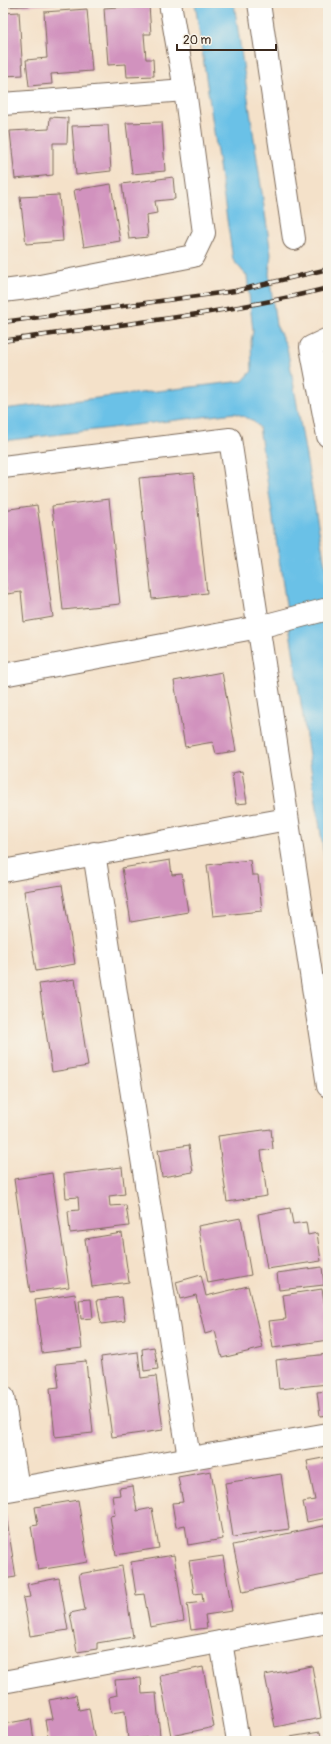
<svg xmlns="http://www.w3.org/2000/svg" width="331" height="1744" viewBox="0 0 331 1744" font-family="Pangolin,sans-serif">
  <rect width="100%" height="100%" fill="#f7f3e8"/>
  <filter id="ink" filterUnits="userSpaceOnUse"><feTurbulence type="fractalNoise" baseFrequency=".025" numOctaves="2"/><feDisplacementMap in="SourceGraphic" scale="8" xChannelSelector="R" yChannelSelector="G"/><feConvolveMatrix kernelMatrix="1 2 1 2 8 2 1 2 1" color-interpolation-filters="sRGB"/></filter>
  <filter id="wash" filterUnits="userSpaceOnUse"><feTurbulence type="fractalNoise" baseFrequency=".012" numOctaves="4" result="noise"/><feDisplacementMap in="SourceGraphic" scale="16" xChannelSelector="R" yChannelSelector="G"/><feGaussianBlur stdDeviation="0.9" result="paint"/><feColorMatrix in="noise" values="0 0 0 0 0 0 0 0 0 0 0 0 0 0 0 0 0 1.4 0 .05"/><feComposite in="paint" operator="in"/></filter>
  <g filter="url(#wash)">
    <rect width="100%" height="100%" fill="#f4e1c9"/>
    <path fill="#6ac1e7" stroke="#527682" d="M195,3H234L271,254L269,274L276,325L287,347L328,582V881L259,427L252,420L235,413L3,441V409L243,381L252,371L251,341L253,331L247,276L233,260Z"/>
    <g id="blocks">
      <g fill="#d192be">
        <path d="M3,3H57V4L3,7Z"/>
        <path d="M149,5L151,34H144L146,59H153L154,76L127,77L126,64L108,65L104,8Z"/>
        <path d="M87,9L92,71L51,74L52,84L29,86L26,60L47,58L44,12Z"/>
        <path d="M19,12L23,75L3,76V13Z"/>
        <path d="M50,117L68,118L67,143H53V175L15,179L10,131L49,129Z"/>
        <path d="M162,122L165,171L132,174L126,123Z"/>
        <path d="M108,125L111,171L76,175L72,126Z"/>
        <path d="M173,177L175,199L155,201L157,213L146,215L148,237L129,239L122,184Z"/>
        <path d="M111,184L120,241L84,247L74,190Z"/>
        <path d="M59,195L63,241L26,244L20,197Z"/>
        <path d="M194,473L207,593L152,599L139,478Z"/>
        <path d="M109,499L120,604L63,610L52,506Z"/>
        <path d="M37,505L53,617L24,622L21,592L7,594L3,569V510Z"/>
        <path d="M222,672L236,751L216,754L213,742L185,747L174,681Z"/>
        <path d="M242,771L247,803L236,804L232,773Z"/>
        <path d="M170,860L172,875L182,874L188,912L131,922L122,868Z"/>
        <path d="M250,860L252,875H258L262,911L213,916L207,865Z"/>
        <path d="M62,885L75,964L36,971L24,891Z"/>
        <path d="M75,979L88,1066L52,1072L39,984Z"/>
        <path d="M271,1129L273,1149L261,1151L267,1196L227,1202L218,1136Z"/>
        <path d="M189,1145L193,1172L162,1177L158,1150Z"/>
        <path d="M122,1167L125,1194L109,1196L110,1206L126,1205L129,1226L70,1233L68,1211L79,1210L78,1197L66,1198L64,1174Z"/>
        <path d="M52,1173L69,1287L30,1292L14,1179Z"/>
        <path d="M290,1208L293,1224L306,1222L308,1235L317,1233L321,1261L267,1269L258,1214Z"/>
        <path d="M241,1218L251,1275L208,1283L198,1226Z"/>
        <path d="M122,1233L129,1282L92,1287L85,1239Z"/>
        <path d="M322,1267L324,1285L279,1290L277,1273Z"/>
        <path d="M201,1275L206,1296L248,1286L263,1348L222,1358L215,1331L205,1334L196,1295L180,1299L176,1282Z"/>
        <path d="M322,1289L328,1324V1340L273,1348L269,1321L286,1319L283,1295Z"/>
        <path d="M75,1294L82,1348L42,1353L35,1300Z"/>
        <path d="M122,1297L125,1321L101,1324L97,1300Z"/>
        <path d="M91,1299L93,1318L81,1319L79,1300Z"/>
        <path d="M154,1347L158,1369L144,1371L142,1349Z"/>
        <path d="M138,1352L141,1378L156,1376L163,1430L112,1437L101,1357Z"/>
        <path d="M328,1354V1384L279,1389L276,1360Z"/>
        <path d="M86,1361L93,1433L55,1437L50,1388L59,1387L56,1364Z"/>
        <path d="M328,1391V1415L320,1416L317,1392Z"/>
        <path d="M328,1457V1518L307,1522L303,1502L315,1500L307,1461Z"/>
        <path d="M211,1471L223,1539L188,1545L185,1525L176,1527L172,1503L183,1502L178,1477Z"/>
        <path d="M281,1474L289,1529L233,1537L225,1483Z"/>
        <path d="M133,1486L137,1511L152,1508L159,1548L116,1555L110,1516L115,1515L112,1496L120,1495L119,1488Z"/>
        <path d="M78,1500L88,1562L38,1570L31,1526L38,1525L35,1507Z"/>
        <path d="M3,1515H6L16,1577L3,1579Z"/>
        <path d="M328,1525V1574L243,1592L233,1545Z"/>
        <path d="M174,1555L184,1621L150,1627L144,1594L136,1595L131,1562Z"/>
        <path d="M223,1556L232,1611L205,1615L207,1628L191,1630L187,1604L203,1602L202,1593L194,1594L189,1561Z"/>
        <path d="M122,1566L133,1637L97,1643V1649L77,1652L70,1613L85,1610L79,1574Z"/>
        <path d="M59,1578L68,1630L30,1636L23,1598L30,1597L27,1584Z"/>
        <path d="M312,1666L321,1718L275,1727L265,1675Z"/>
        <path d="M203,1667L214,1727L171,1736L160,1676Z"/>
        <path d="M141,1678L142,1694L156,1693L160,1736L128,1740L125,1711L111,1713L109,1697L117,1695L115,1680Z"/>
        <path d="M76,1695L79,1710L89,1708L95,1741H49L45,1720L53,1719L49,1700Z"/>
        <path d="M31,1719L34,1741H3V1724Z"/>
        <path d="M320,1732L322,1741H272V1740Z"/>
      </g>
    </g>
  </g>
  <g filter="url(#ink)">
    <use href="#blocks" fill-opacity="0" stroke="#7c6a5a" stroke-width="1"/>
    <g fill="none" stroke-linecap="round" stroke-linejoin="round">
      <g stroke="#7c6a5a" stroke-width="24">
        <g id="minor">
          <path d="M259,3L294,239"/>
          <path d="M3,104L185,90"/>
          <path d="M3,291L35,287L193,256L204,233L185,90L170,3"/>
          <path d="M328,339L311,347L328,436"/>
          <path d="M3,467L230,439L328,1086"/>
          <path d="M3,675L259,627L328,609"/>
          <path d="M94,853L189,1458"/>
          <path d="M3,871L287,819"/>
          <path d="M3,1397L18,1488"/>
          <path d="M3,1491L328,1434"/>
          <path d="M221,1642L238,1741"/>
          <path d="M3,1682L328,1622"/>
        </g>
      </g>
      <use href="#minor" stroke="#fff" stroke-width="22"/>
      <g stroke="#3b2a1e" stroke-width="4.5">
        <g id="rail">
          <path d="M3,322L235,291L328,269"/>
          <path d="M3,341C111,325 222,315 328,288"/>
        </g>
      </g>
      <use href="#rail" stroke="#f7f3e8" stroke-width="3" stroke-dasharray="9" stroke-linecap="butt"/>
    </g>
  </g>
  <rect width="331" height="1744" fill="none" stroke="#f7f3e8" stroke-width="16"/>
  <path d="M177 44v6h99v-6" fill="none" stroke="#3b2a1e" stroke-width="2"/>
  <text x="183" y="44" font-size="12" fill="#3b2a1e" stroke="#f7f3e8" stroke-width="3" paint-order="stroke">20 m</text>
</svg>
